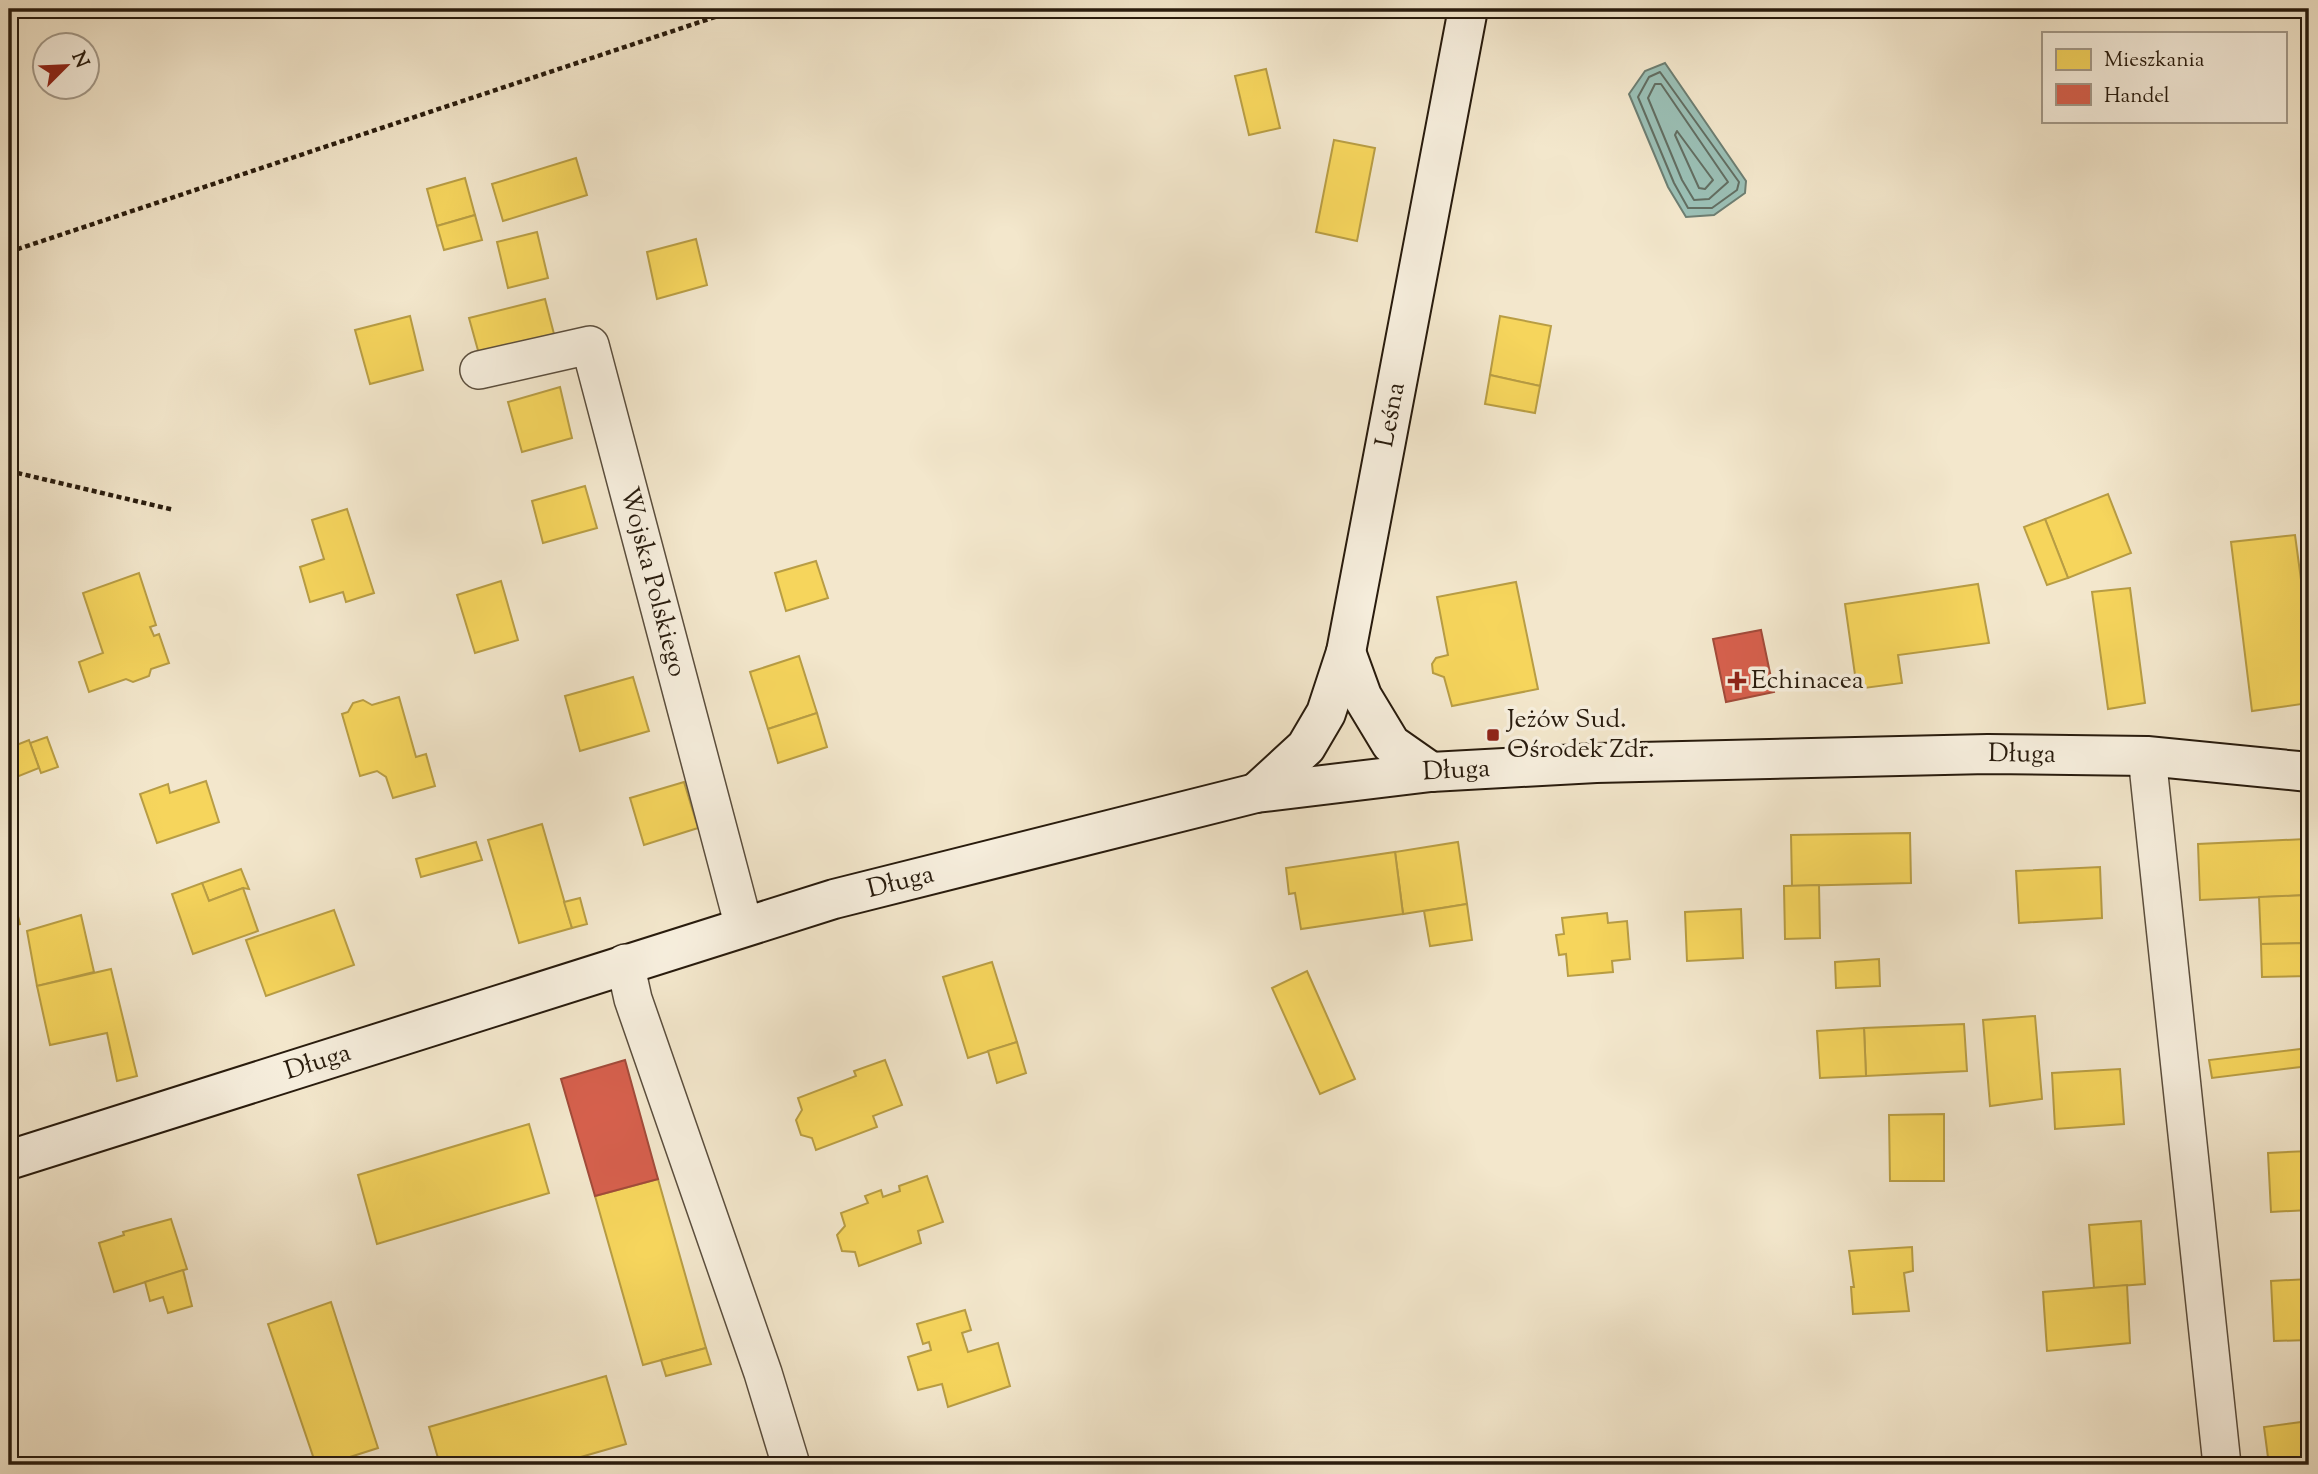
<svg xmlns="http://www.w3.org/2000/svg" width="2318" height="1474" viewBox="0 0 2318 1474" font-family="'Sorts Mill Goudy',serif">
  <rect width="100%" height="100%" fill="#f3e7cc"/>
  <filter id="stains"><feTurbulence type="fractalNoise" baseFrequency=".00286" numOctaves="4"/><feColorMatrix values="0 0 0 0 .2 0 0 0 0 .09 0 0 0 0 .02 0 0 0 .5 -.17"/></filter>
  <radialGradient id="worn" r=".72"><stop offset=".6" stop-color="#630" stop-opacity="0"/><stop offset="1" stop-color="#630" stop-opacity=".3"/></radialGradient>
  <path fill="#9bc0b6" stroke="#6d7e72" stroke-width="2" d="M1665,63L1746,181L1745,193L1714,215L1686,217L1668,187L1629,94L1645,71Z"/>
  <g fill="#f6d55c" stroke="#b89d44" stroke-width="2">
    <path d="M1266,69L1280,128L1249,135L1235,76Z"/>
    <path d="M1334,140L1375,148L1357,241L1316,232Z"/>
    <path d="M576,158L587,195L503,221L492,184Z"/>
    <path d="M465,178L475,215L437,226L427,189Z"/>
    <path d="M475,215L482,240L444,250L437,226Z"/>
    <path d="M537,232L548,278L508,288L497,242Z"/>
    <path d="M696,239L707,285L657,299L647,252Z"/>
    <path d="M545,299L554,334L479,354L469,318Z"/>
    <path d="M410,316L423,370L370,384L355,330Z"/>
    <path d="M1500,316L1551,326L1540,386L1490,375Z"/>
    <path d="M1490,375L1540,386L1535,413L1485,404Z"/>
    <path d="M560,387L572,438L522,452L508,402Z"/>
    <path d="M585,486L597,528L543,543L532,501Z"/>
    <path d="M2108,494L2131,553L2068,578L2045,519Z"/>
    <path d="M347,509L374,593L346,602L343,592L310,602L300,567L324,559L312,520Z"/>
    <path d="M2045,519L2068,578L2047,585L2024,527Z"/>
    <path d="M2295,535L2309,639V703L2252,711L2231,542Z"/>
    <path d="M816,561L828,598L786,611L775,573Z"/>
    <path d="M139,573L156,625L150,627L154,636L159,634L169,663L151,669L149,676L133,682L126,679L89,692L79,662L103,653L83,593Z"/>
    <path d="M501,581L518,640L475,653L457,595Z"/>
    <path d="M1516,582L1538,689L1452,706L1444,677L1433,673L1432,664L1436,658L1448,655L1437,597Z"/>
    <path d="M1978,584L1989,643L1898,655L1902,683L1857,689L1845,604Z"/>
    <path d="M2130,588L2145,703L2108,709L2092,592Z"/>
    <path d="M799,656L817,713L768,729L750,672Z"/>
    <path d="M633,677L649,731L580,751L565,696Z"/>
    <path d="M399,697L416,757L426,754L435,786L393,798L386,777L377,771L360,776L342,714L348,712L353,703L363,700L372,705Z"/>
    <path d="M817,713L827,747L778,763L768,729Z"/>
    <path d="M47,737L58,767L41,773L30,743Z"/>
    <path d="M29,740L39,768L14,778L9,763V748Z"/>
    <path d="M206,781L219,822L157,843L140,794L168,784L170,793Z"/>
    <path d="M684,782L698,828L644,845L630,798Z"/>
    <path d="M542,824L572,928L519,943L488,840Z"/>
    <path d="M1910,833L1911,883L1792,886L1791,835Z"/>
    <path d="M2305,839L2308,895L2200,900L2198,844Z"/>
    <path d="M476,842L482,860L421,877L416,859Z"/>
    <path d="M1458,842L1467,904L1403,914L1395,852Z"/>
    <path d="M1395,852L1403,914L1301,929L1295,893L1289,894L1286,868Z"/>
    <path d="M2100,867L2102,918L2019,923L2016,871Z"/>
    <path d="M241,869L249,889L243,888L209,901L202,883Z"/>
    <path d="M9,881L20,924L9,927Z"/>
    <path d="M202,883L209,901L243,888L258,931L193,954L172,894Z"/>
    <path d="M1819,885L1820,938L1785,939L1784,886Z"/>
    <path d="M2308,895L2309,943L2261,944L2259,897Z"/>
    <path d="M580,898L587,924L572,928L564,902Z"/>
    <path d="M1467,904L1472,940L1430,946L1424,911Z"/>
    <path d="M1741,909L1743,958L1687,961L1685,912Z"/>
    <path d="M334,910L354,965L266,996L246,940Z"/>
    <path d="M1607,913L1608,923L1627,921L1630,959L1612,961L1613,972L1568,976L1566,954L1559,955L1556,935L1564,934L1562,918Z"/>
    <path d="M81,915L94,972L37,986L27,931Z"/>
    <path d="M2309,943V976L2262,977L2261,944Z"/>
    <path d="M1879,959L1880,986L1836,988L1835,962Z"/>
    <path d="M992,962L1017,1042L968,1058L943,977Z"/>
    <path d="M111,969L137,1076L117,1081L107,1033L50,1045L37,986Z"/>
    <path d="M1307,971L1355,1079L1320,1094L1272,988Z"/>
    <path d="M2035,1016L2042,1099L1990,1106L1983,1020Z"/>
    <path d="M1964,1024L1967,1071L1866,1076L1864,1028Z"/>
    <path d="M1864,1028L1866,1076L1820,1078L1817,1031Z"/>
    <path d="M1017,1042L1026,1073L997,1083L988,1051Z"/>
    <path d="M2309,1048V1066L2212,1078L2209,1060Z"/>
    <path d="M885,1060L902,1105L873,1116L877,1127L816,1150L812,1138L801,1135L796,1120L802,1110L798,1098L856,1076L854,1071Z"/>
    <path d="M2120,1069L2124,1124L2055,1129L2052,1073Z"/>
    <path d="M1944,1114V1181H1890L1889,1115Z"/>
    <path d="M529,1124L549,1193L377,1244L358,1175Z"/>
    <path d="M2309,1151V1210L2271,1212L2268,1153Z"/>
    <path d="M927,1176L943,1222L918,1231L921,1243L859,1266L855,1252L842,1251L837,1235L845,1226L841,1213L868,1203L865,1196L881,1190L883,1197L900,1191L899,1186Z"/>
    <path d="M658,1179L706,1348L643,1365L595,1196Z"/>
    <path d="M171,1219L187,1269L114,1292L99,1243L124,1235L123,1232Z"/>
    <path d="M2141,1221L2145,1284L2094,1288L2089,1225Z"/>
    <path d="M1912,1247L1913,1271L1904,1273L1909,1311L1853,1314L1851,1287H1854L1849,1251Z"/>
    <path d="M183,1270L192,1306L168,1313L163,1297L150,1301L145,1282Z"/>
    <path d="M2309,1279V1340L2274,1341L2271,1281Z"/>
    <path d="M2127,1285L2130,1343L2047,1351L2043,1292Z"/>
    <path d="M331,1302L378,1448L325,1465H316L268,1324Z"/>
    <path d="M965,1310L971,1330L962,1333L968,1352L998,1343L1010,1386L948,1407L942,1384L918,1390L908,1357L931,1350L929,1342L923,1344L917,1324Z"/>
    <path d="M706,1348L711,1364L666,1376L661,1360Z"/>
    <path d="M606,1376L626,1444L553,1465H440L429,1427Z"/>
    <path d="M2309,1421V1465H2269L2264,1427Z"/>
  </g>
  <g fill="#d6604d" stroke="#a24b3a" stroke-width="2">
    <path d="M1761,630L1774,692L1726,702L1713,639Z"/>
    <path d="M625,1060L658,1179L595,1196L561,1079Z"/>
  </g>
  <g fill="none" stroke-linecap="round" stroke-linejoin="round">
    <g stroke="#626e62" stroke-width="2">
      <path d="M1660,72L1739,182L1737,190L1712,208H1688L1674,183L1638,97L1649,77Z"/>
      <path d="M1655,84H1661L1728,182L1709,199L1694,200L1682,180L1648,98Z"/>
      <path d="M1677,131L1713,180L1705,189L1699,188L1675,135Z"/>
    </g>
    <g stroke="#5b4e3d" stroke-width="40">
      <g id="street">
        <path id="s1" d="M479,370L590,345L744,927"/>
        <path d="M2147,756L2222,1465"/>
        <path d="M625,963L633,999L763,1373L791,1465"/>
      </g>
    </g>
    <g stroke="#281b0d" stroke-width="42">
      <g id="secondary">
        <path d="M1346,652L1362,696L1391,744L1431,772"/>
        <path id="s2" d="M1256,793L1306,747L1326,713L1346,652L1468,9"/>
        <path id="s3" d="M9,1160L834,899L1256,793L1431,772L1596,763L1988,754L2147,756L2309,772"/>
      </g>
    </g>
    <g stroke="#281b0d" stroke-width="4.5" stroke-dasharray="5 3.5" stroke-linecap="butt">
      <path d="M9,252L739,9"/>
      <path d="M9,471L174,510"/>
    </g>
    <use href="#street" stroke="#f7efde" stroke-width="37"/>
    <use href="#secondary" stroke="#f7efde" stroke-width="38"/>
  </g>
  <g fill="#8f2418" stroke="#f7efde" stroke-width="2.5">
    <path d="M1733.5 670.5h7v7h7v7h-7v7h-7v-7h-7v-7h7z"/>
    <rect x="1486" y="728" width="14" height="14" rx="3.5"/>
  </g>
  <g text-anchor="middle" dominant-baseline="central" stroke-width="7" stroke-linejoin="round" paint-order="stroke">
    <g font-size="26" fill="#281b0d" stroke="#f7efde">
      <text stroke="none"><textPath href="#s2" startOffset="413">Leśna</textPath></text>
      <text stroke="none"><textPath href="#s1" startOffset="359">Wojska Polskiego</textPath></text>
      <text stroke="none"><textPath href="#s3" startOffset="2068">Długa</textPath></text>
      <text stroke="none"><textPath href="#s3" startOffset="1502">Długa</textPath></text>
      <text stroke="none"><textPath href="#s3" startOffset="934">Długa</textPath></text>
      <text stroke="none"><textPath href="#s3" startOffset="324">Długa</textPath></text>
    </g>
    <g font-size="26" fill="#281b0d" stroke="#f7efde" text-anchor="start">
      <text x="1751" y="681">Echinacea</text>
      <text x="1507" y="720">Jeżów Sud.<tspan x="1507" dy="30">Ośrodek Zdr.</tspan></text>
    </g>
  </g>
  <rect width="2318" height="1474" fill="none" stroke="#f3e7cc" stroke-width="35"/>
  <rect x="10" y="10" width="2297" height="1453" fill="none" stroke="#281b0d" stroke-width="3.5"/>
  <rect x="18" y="18" width="2283" height="1439" fill="none" stroke="#281b0d" stroke-width="2"/>
  <rect x="2042" y="32" width="245" height="91" fill="#f7efde" stroke="#a49a8a" stroke-width="2"/>
  <rect x="2056" y="49" width="35" height="21" fill="#f6d55c" stroke="#a49a8a" stroke-width="2"/>
  <text x="2104" y="66" font-size="21" fill="#281b0d">Mieszkania</text>
  <rect x="2056" y="84" width="35" height="21" fill="#d6604d" stroke="#a49a8a" stroke-width="2"/>
  <text x="2104" y="102" font-size="21" fill="#281b0d">Handel</text>
  <g transform="translate(66 66) rotate(66)"><circle r="33" fill="#f7efde" stroke="#a49a8a" stroke-width="2"/>
  <path d="M0-5L12 26L0 18L-12 26Z" fill="#8f2418"/>
  <text y="-10" font-size="19" font-weight="bold" text-anchor="middle" fill="#281b0d">N</text>
  </g>
  <rect width="100%" height="100%" filter="url(#stains)"/>
  <rect width="100%" height="100%" fill="url(#worn)"/>
</svg>
